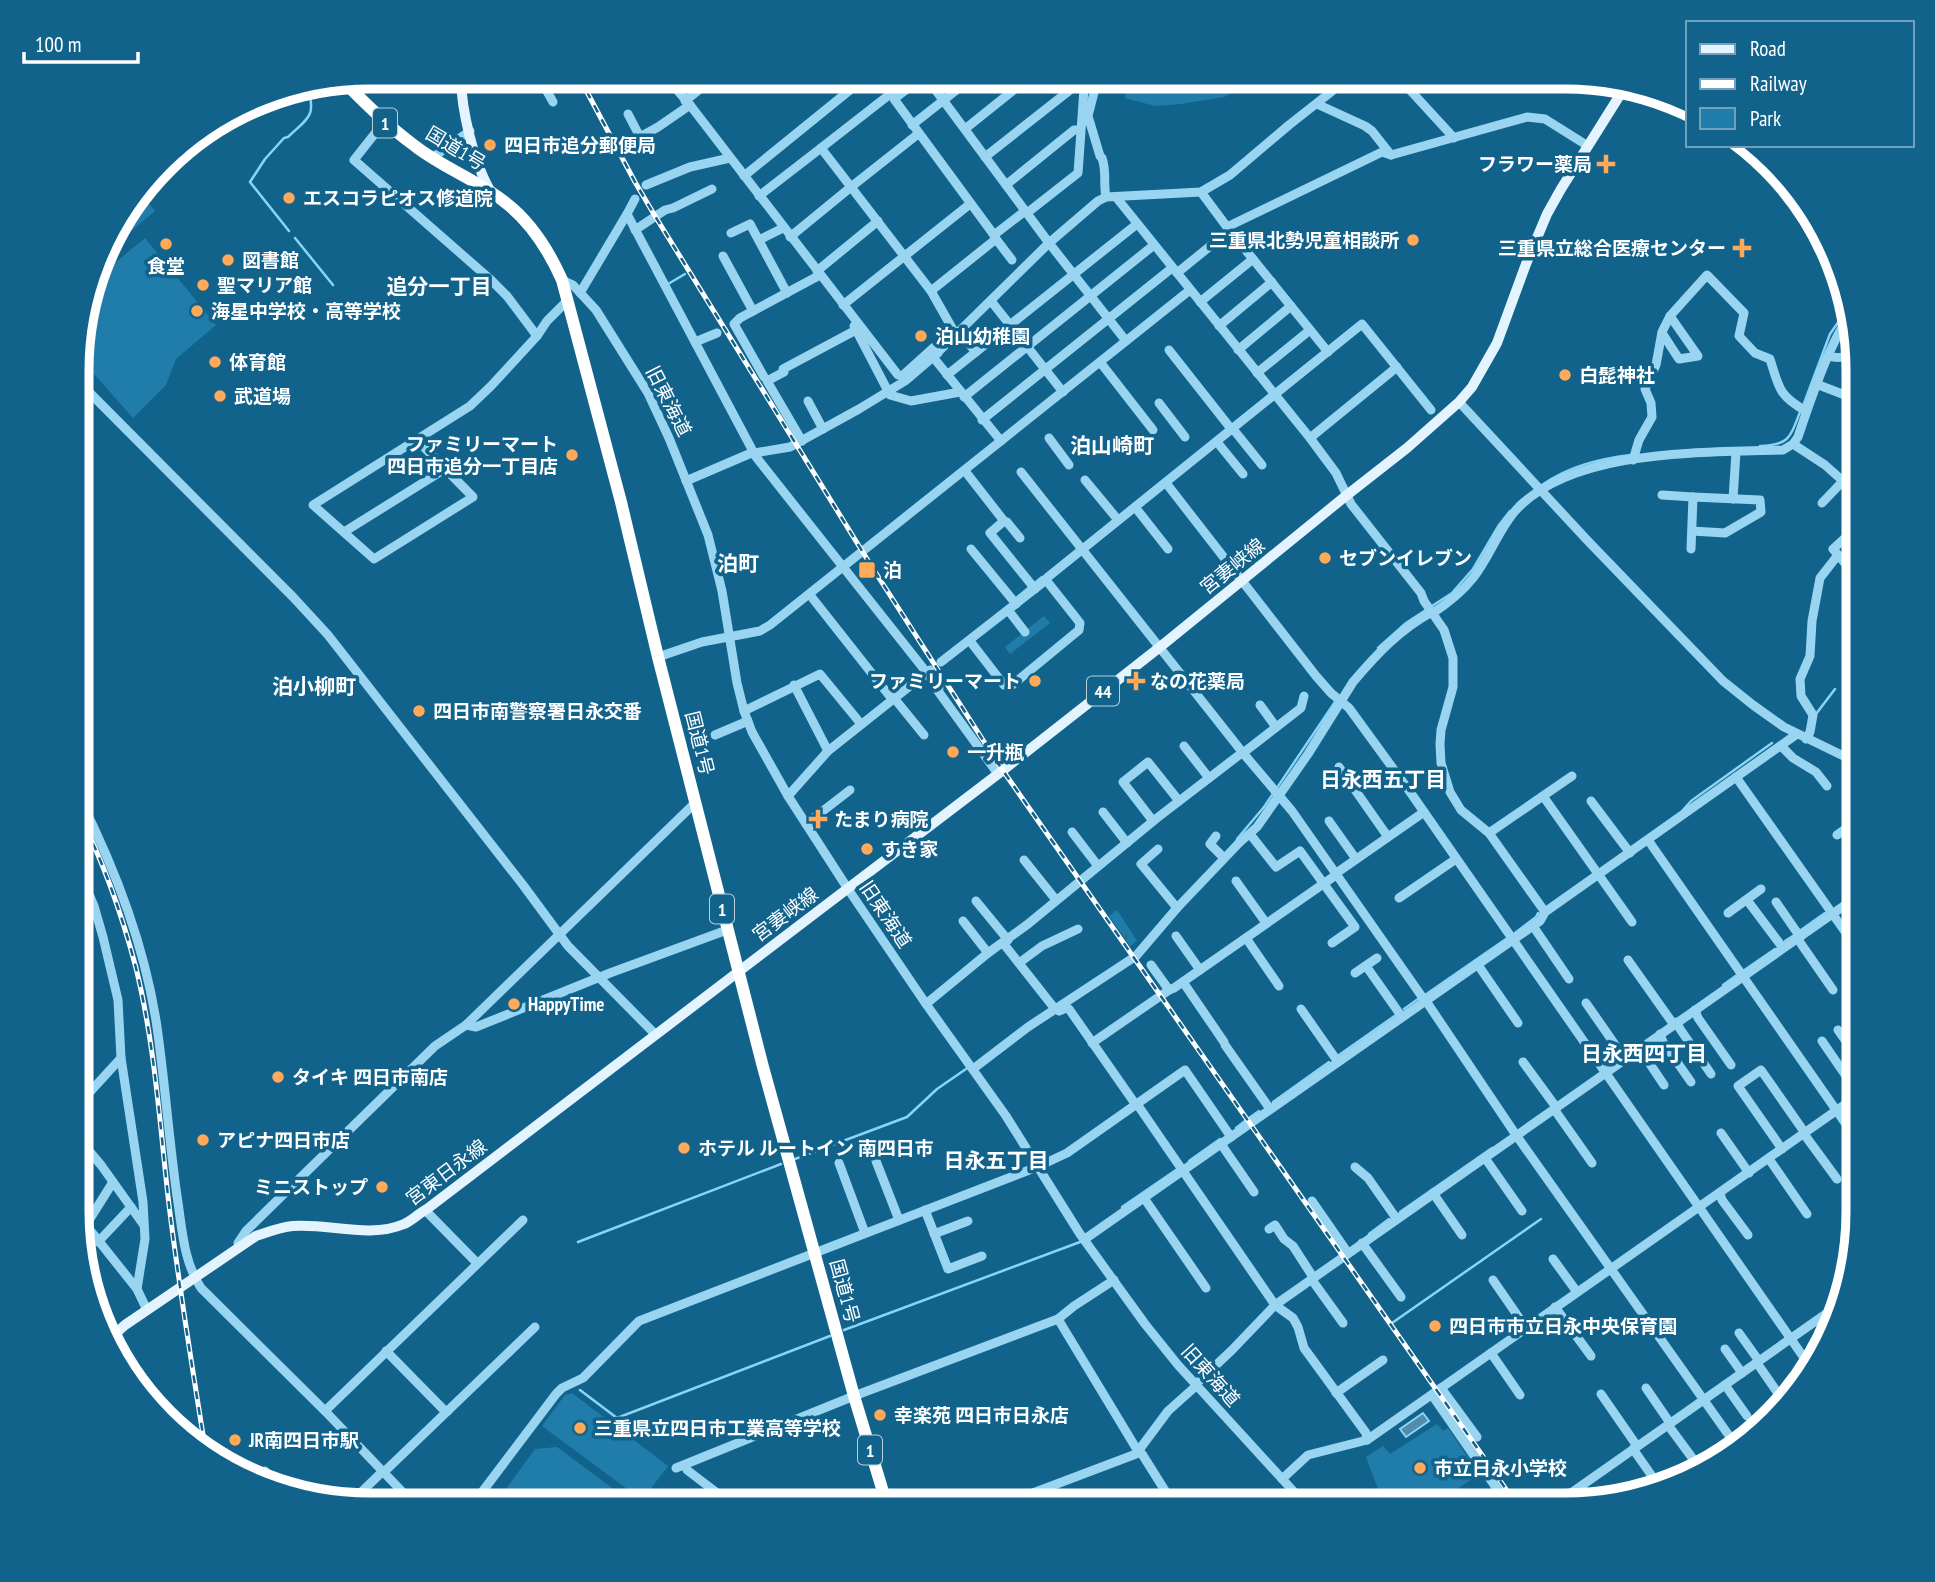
<svg xmlns="http://www.w3.org/2000/svg" width="1935" height="1582" viewBox="0 0 1935 1582" font-family="'PT Sans Narrow','Noto Sans JP',sans-serif">
  <defs>
    <pattern id="grass-tufts" width="24" height="20" patternUnits="userSpaceOnUse" patternTransform="scale(1.75)"><rect width="24" height="20" fill="#207da9"/><path d="M3 7l-1-3M5 7V3M7 7l1-3M15 17l-1-3M17 17v-4M19 17l1-3" fill="none" stroke="#36647a"/></pattern>
  </defs>
  <rect width="100%" height="100%" fill="#12638c"/>
  <path fill="url(#grass-tufts)" d="M1117,910L1137,941L1130,946L1109,916Z"/>
  <g fill="#207da9">
    <path d="M1127,77H1261L1224,97L1181,104L1155,106L1125,98Z"/>
    <path d="M141,194L155,211L124,237L115,227L116,224Z"/>
    <path d="M145,238L216,325L176,359L166,385L133,418L80,358V331L98,277Z"/>
    <path d="M1044,616L1050,623L1010,654L1005,647Z"/>
    <path d="M572,1393L668,1466L642,1500L542,1426L565,1395Z"/>
    <path d="M1437,1424L1443,1431L1448,1428L1479,1474L1434,1505H1384L1366,1457L1383,1446L1390,1454Z"/>
    <path d="M557,1447L635,1505L495,1504L535,1449Z"/>
  </g>
  <path fill="#518caa" stroke="#8bd4f5" stroke-width="2" d="M1423,1413L1429,1421L1406,1437L1400,1429Z"/>
  <g fill="none" stroke-linecap="round" stroke-linejoin="round">
    <g stroke="#8bd4f5" stroke-width="2.5">
      <path d="M289,231L250,182L265,159L284,138L288,137C309,117 316,117 308,87"/>
      <path d="M295,238L333,285"/>
      <path d="M668,284L685,274"/>
      <path d="M1803,406L1830,334L1846,311"/>
      <path d="M1760,446C1789,445 1790,438 1800,412"/>
      <path d="M1542,485C1569,466 1599,459 1631,455"/>
      <path d="M1517,504L1528,495"/>
      <path d="M1015,599L1042,577"/>
      <path d="M1378,648L1406,623L1452,593L1473,569L1499,525L1510,511"/>
      <path d="M1816,714L1835,689"/>
      <path d="M1683,810L1691,801L1772,743"/>
      <path d="M1237,839L1264,807L1337,699"/>
      <path d="M1801,930L1825,913"/>
      <path d="M1515,933L1536,917L1538,913"/>
      <path d="M1785,941L1796,934"/>
      <path d="M1743,971L1775,949"/>
      <path d="M1723,985L1737,975"/>
      <path d="M1425,995L1506,939"/>
      <path d="M1404,1009L1418,999"/>
      <path d="M1339,1055L1396,1015"/>
      <path d="M1273,1102L1329,1062"/>
      <path d="M1249,1118L1259,1111"/>
      <path d="M1236,1128L1245,1121"/>
      <path d="M795,1159L907,1117L937,1089L966,1069"/>
      <path d="M1189,1161L1220,1139"/>
      <path d="M1122,1207L1176,1170"/>
      <path d="M1400,1212L1492,1148"/>
      <path d="M1369,1234L1389,1219"/>
      <path d="M578,1242L781,1164"/>
      <path d="M1392,1323L1541,1219"/>
      <path d="M844,1330L1080,1242"/>
      <path d="M580,1390L617,1418L830,1336"/>
    </g>
    <g stroke="#99d5f1" stroke-width="9">
      <path d="M539,77L553,102"/>
      <path d="M666,77L690,105L898,375L902,376L933,348L938,353"/>
      <path d="M923,77L894,99L994,235L1025,211"/>
      <path d="M926,77L1049,243L1126,341"/>
      <path d="M1098,77L1088,116L1100,156L1102,158C1107,172 1103,183 1106,197"/>
      <path d="M1399,78L1454,138"/>
      <path d="M685,101L715,77"/>
      <path d="M1317,104L1365,126L1372,131L1391,155"/>
      <path d="M628,114L640,137L658,127L690,105"/>
      <path d="M384,122L354,160L491,280L507,296L537,336"/>
      <path d="M912,125L973,77"/>
      <path d="M965,129L1030,77"/>
      <path d="M821,148L912,77"/>
      <path d="M985,157L1079,83"/>
      <path d="M432,158L470,131"/>
      <path d="M156,176L160,181"/>
      <path d="M744,176L866,77"/>
      <path d="M646,185L690,167L730,158"/>
      <path d="M1006,185L1074,130H1080"/>
      <path d="M1201,192L1227,227L1328,352"/>
      <path d="M759,196L821,148L931,291L956,335"/>
      <path d="M1116,197L1310,438L1336,473L1351,504L1421,593L1424,601L1444,630L1453,658V687L1441,730L1440,744L1441,763L1450,792L1461,810L1489,833L1545,912"/>
      <path d="M1027,213L1078,173L1084,89L1075,77"/>
      <path d="M627,214L635,199"/>
      <path d="M1227,227L1382,152L1391,155L1527,117L1545,119L1588,146"/>
      <path d="M635,230L665,210L673,208L712,189"/>
      <path d="M731,233L750,224L787,293"/>
      <path d="M790,237L851,187L918,134"/>
      <path d="M996,239L1012,260"/>
      <path d="M759,240L783,228"/>
      <path d="M723,256L753,311L820,275"/>
      <path d="M817,271L878,221"/>
      <path d="M1177,273L1230,230"/>
      <path d="M562,280L573,285L596,310L648,393L669,438L708,535L722,591L737,683L744,711L752,732L788,796L848,889L926,1004L1006,1116L1080,1234L1145,1324L1178,1365L1306,1505"/>
      <path d="M931,291L996,239L994,235"/>
      <path d="M580,293L627,214L756,457L927,673"/>
      <path d="M991,301L1063,392"/>
      <path d="M1200,302L1253,259"/>
      <path d="M843,305L970,204"/>
      <path d="M753,311L740,318L734,324L764,377"/>
      <path d="M854,326L890,395L911,401L960,392"/>
      <path d="M1219,326L1272,282"/>
      <path d="M959,332L976,352"/>
      <path d="M1662,333L1679,359L1698,356L1670,316"/>
      <path d="M695,342L717,333"/>
      <path d="M1169,350L1232,430"/>
      <path d="M1238,350L1291,306"/>
      <path d="M1828,356C1839,359 1846,358 1854,349"/>
      <path d="M933,357L1001,441"/>
      <path d="M1100,362L1153,430"/>
      <path d="M783,369L856,330"/>
      <path d="M784,372L767,381L802,441"/>
      <path d="M1257,373L1310,330"/>
      <path d="M947,375L1137,224"/>
      <path d="M79,382L293,597L328,635L523,885L568,946L655,1034"/>
      <path d="M1816,384L1858,400"/>
      <path d="M964,397L1154,245"/>
      <path d="M808,401L823,429"/>
      <path d="M1459,402L1587,540L1723,681L1753,705L1784,727L1858,763"/>
      <path d="M1159,403L1185,437"/>
      <path d="M982,420L1172,268"/>
      <path d="M1233,429L1262,465"/>
      <path d="M1049,438L1069,465"/>
      <path d="M1310,438L1397,367"/>
      <path d="M416,439L473,497L374,559L313,505L470,406L491,386L537,336L547,321L567,301"/>
      <path d="M1857,440L1858,438"/>
      <path d="M1217,442L1243,474"/>
      <path d="M1793,444L1825,465L1843,481L1858,490"/>
      <path d="M1633,460L1639,440L1652,417L1651,403L1645,389L1656,365L1662,332L1670,316L1707,275L1744,313L1739,336L1755,353L1770,359C1779,388 1779,396 1806,411"/>
      <path d="M965,471L1004,521L1007,522L1020,538"/>
      <path d="M1021,472L1243,753L1292,811L1425,1001"/>
      <path d="M1085,480L1118,520"/>
      <path d="M686,481L749,454L790,447L859,409L905,381L933,357L1049,243L1098,201L1106,197L1201,192L1230,175L1289,125L1350,77"/>
      <path d="M1166,483L1316,676L1331,693L1349,708L1408,789L1809,1365"/>
      <path d="M1662,495L1693,497L1691,549"/>
      <path d="M1733,499L1736,452"/>
      <path d="M1822,503L1843,481"/>
      <path d="M1135,507L1168,549"/>
      <path d="M1004,521L990,533L1035,589"/>
      <path d="M1692,531L1725,533L1761,512L1760,500L1693,497"/>
      <path d="M344,532L445,469"/>
      <path d="M971,549L1016,604"/>
      <path d="M1844,562L1833,549L1858,526"/>
      <path d="M810,595L892,699"/>
      <path d="M1008,610L1025,632"/>
      <path d="M1433,613C1448,603 1462,592 1473,578C1490,557 1498,530 1516,510C1574,448 1704,453 1783,450L1793,444L1798,437C1808,407 1818,377 1831,349C1836,339 1840,328 1848,320"/>
      <path d="M970,641L1004,685L1011,686L1079,630L1080,623L1046,580"/>
      <path d="M658,657L702,642L760,631L770,625L1190,290"/>
      <path d="M941,662L1041,584L1048,577L1362,324L1431,410"/>
      <path d="M926,673L939,688L938,691L998,774"/>
      <path d="M794,685L828,751"/>
      <path d="M894,698L924,735"/>
      <path d="M1260,705L1276,727"/>
      <path d="M744,711L820,674L861,724"/>
      <path d="M715,735L748,721"/>
      <path d="M1806,739L1810,732L1813,715L1801,696L1800,679L1810,656L1812,621L1820,578L1838,555"/>
      <path d="M1184,746L1209,778"/>
      <path d="M1781,746L1793,758L1816,772L1827,786"/>
      <path d="M1243,753L1301,708L1304,696"/>
      <path d="M1339,767L1388,837"/>
      <path d="M1736,777L1858,950"/>
      <path d="M788,796L828,751L930,670"/>
      <path d="M1543,796L1632,922"/>
      <path d="M79,797C116,870 145,946 157,1027C165,1083 169,1140 177,1196C182,1227 183,1261 201,1288L325,1411L414,1504"/>
      <path d="M1591,801L1630,853"/>
      <path d="M1103,812L1127,843"/>
      <path d="M1153,821L1123,782L1148,762L1179,801"/>
      <path d="M1329,821L1356,859"/>
      <path d="M806,824L850,790"/>
      <path d="M1846,828L1858,844"/>
      <path d="M1072,832L1098,866"/>
      <path d="M1489,833L1572,776"/>
      <path d="M1250,834L1276,867L1300,851L1355,927L1332,943"/>
      <path d="M1837,835L1857,821"/>
      <path d="M1216,836L1210,844L1224,858"/>
      <path d="M1648,840L1857,1140"/>
      <path d="M1158,849L1141,864L1177,908"/>
      <path d="M1024,860L1056,900"/>
      <path d="M78,868L94,906L103,937L118,1000L121,1058L143,1202L145,1239L137,1289L147,1310"/>
      <path d="M1335,874L1424,812"/>
      <path d="M1236,881L1266,923"/>
      <path d="M1399,898L1456,859"/>
      <path d="M1747,900L1783,948"/>
      <path d="M976,901L1008,940"/>
      <path d="M1776,902L1796,931L1801,936"/>
      <path d="M1728,913L1761,889"/>
      <path d="M963,921L988,953"/>
      <path d="M1533,926L1569,979"/>
      <path d="M1176,936L1200,970"/>
      <path d="M1246,938L1279,986"/>
      <path d="M1797,938L1833,990"/>
      <path d="M1003,943L1055,1009"/>
      <path d="M1628,960L1674,1025"/>
      <path d="M1019,963L1042,946L1078,929"/>
      <path d="M1151,965L1169,990L1174,988L1336,875"/>
      <path d="M1478,965L1518,1023"/>
      <path d="M1366,966L1402,1017"/>
      <path d="M1355,973L1377,958"/>
      <path d="M1183,982L1224,1042"/>
      <path d="M1426,1001L1516,1135L1735,1444"/>
      <path d="M1586,1003L1625,1059"/>
      <path d="M926,1004L988,953L1028,924L1157,818L1243,752"/>
      <path d="M1301,1009L1338,1062"/>
      <path d="M1695,1010L1698,1018L1731,1065"/>
      <path d="M1059,1011L1066,1008L1069,1009L1136,1105"/>
      <path d="M1677,1022L1680,1029L1711,1074"/>
      <path d="M466,1025L476,1027L610,973L727,930"/>
      <path d="M1838,1030L1857,1057"/>
      <path d="M1660,1034L1663,1042L1691,1082"/>
      <path d="M1822,1041L1857,1092"/>
      <path d="M1092,1043L1169,990"/>
      <path d="M1225,1045L1270,1109"/>
      <path d="M1640,1049L1664,1085"/>
      <path d="M1523,1062L1556,1107"/>
      <path d="M973,1069L1028,1027L1136,956L1177,908L1239,843L1257,827L1308,754L1353,682C1376,655 1400,629 1432,612"/>
      <path d="M1137,1104L1275,1305L1293,1318L1298,1327L1304,1348L1366,1433L1367,1440"/>
      <path d="M78,1105L121,1058"/>
      <path d="M1554,1109L1592,1163"/>
      <path d="M1721,1133L1749,1173"/>
      <path d="M1804,1134L1837,1179"/>
      <path d="M78,1138L101,1165L143,1224"/>
      <path d="M1221,1144L1254,1192"/>
      <path d="M1782,1149L1738,1086L1761,1070L1805,1133"/>
      <path d="M1485,1158L1522,1211"/>
      <path d="M1769,1159L1807,1214"/>
      <path d="M876,1161L899,1220"/>
      <path d="M839,1163L865,1233"/>
      <path d="M1355,1167L1368,1178L1396,1218"/>
      <path d="M1433,1193L1462,1235"/>
      <path d="M1720,1193L1722,1200L1748,1235"/>
      <path d="M1144,1198L1206,1288"/>
      <path d="M1312,1201L1348,1253"/>
      <path d="M425,1210L477,1263"/>
      <path d="M925,1210L948,1269L982,1256"/>
      <path d="M86,1225L137,1289"/>
      <path d="M1269,1229L1275,1225L1284,1239L1293,1246L1313,1277"/>
      <path d="M78,1232L86,1225L113,1182"/>
      <path d="M934,1234L968,1221"/>
      <path d="M1085,1239L1540,921L1545,912L1797,734"/>
      <path d="M98,1242L131,1207"/>
      <path d="M1362,1243L1401,1297"/>
      <path d="M239,1247L238,1243L246,1231L435,1046L466,1025L695,803"/>
      <path d="M1553,1259L1577,1292"/>
      <path d="M1312,1280L1343,1323"/>
      <path d="M1493,1280L1526,1328"/>
      <path d="M1555,1307L1591,1356"/>
      <path d="M1058,1319L1136,1448L1142,1454L1174,1505"/>
      <path d="M1739,1333L1759,1361"/>
      <path d="M1725,1349L1742,1373"/>
      <path d="M386,1351L444,1410L448,1411"/>
      <path d="M1491,1353L1520,1395"/>
      <path d="M1757,1363L1784,1402"/>
      <path d="M1196,1384L1232,1350L1275,1305L1858,896"/>
      <path d="M1725,1385L1747,1416"/>
      <path d="M1441,1388L1477,1437"/>
      <path d="M1646,1388L1670,1423"/>
      <path d="M1336,1393L1383,1360"/>
      <path d="M1601,1394L1637,1446"/>
      <path d="M1432,1395L1508,1505"/>
      <path d="M325,1411L523,1220"/>
      <path d="M1668,1425L1696,1463"/>
      <path d="M1633,1449L1659,1486"/>
      <path d="M676,1468L854,1396L1058,1319L1074,1306L1114,1280"/>
      <path d="M687,1470L733,1505"/>
      <path d="M265,1471L280,1488"/>
      <path d="M383,1473L535,1327"/>
      <path d="M1282,1479L1308,1455L1367,1440L1857,1096"/>
      <path d="M349,1504L382,1472"/>
      <path d="M473,1504L556,1394L562,1388L583,1378L639,1321L1037,1167L1067,1153L1185,1070L1231,1137"/>
      <path d="M1001,1505L1136,1454L1168,1411L1196,1386"/>
      <path d="M1554,1505L1840,1304"/>
    </g>
    <g stroke="#e3f4ff" stroke-width="10">
      <path d="M461,77C461,109 474,164 491,192"/>
      <path d="M107,1341L125,1325L256,1236C268,1232 280,1227 293,1226C329,1223 369,1239 404,1224C412,1221 419,1213 427,1209L1002,771L1160,647L1347,495L1407,448L1459,402L1472,387L1497,343L1526,264L1547,214L1561,189L1625,87"/>
    </g>
    <path stroke="#fff" stroke-width="12" d="M343,81C366,104 389,127 415,146C443,168 478,180 506,203C532,223 549,251 562,280L621,502L658,657L763,1067L854,1396L887,1505"/>
    <g stroke="#fff" stroke-width="5">
      <g id="rail">
        <path d="M579,77L635,182L655,216L872,567L999,765L1517,1505"/>
        <path d="M79,814C104,863 122,915 136,968C155,1045 160,1127 169,1205C179,1286 192,1367 205,1447"/>
      </g>
    </g>
    <use href="#rail" stroke="#12638c" stroke-width="2.5" stroke-dasharray="8" stroke-linecap="butt"/>
  </g>
  <g fill="#ffa959" stroke="#12638c" stroke-width="2.5">
    <circle cx="490" cy="145" r="7"/>
    <path d="M1602.5 153.5h7v7h7v7h-7v7h-7v-7h-7v-7h7z"/>
    <circle cx="289" cy="198" r="7"/>
    <circle cx="1413" cy="240" r="7"/>
    <circle cx="166" cy="244" r="7"/>
    <path d="M1738.5 237.5h7v7h7v7h-7v7h-7v-7h-7v-7h7z"/>
    <circle cx="228" cy="260" r="7"/>
    <circle cx="203" cy="285" r="7"/>
    <circle cx="197" cy="311" r="7"/>
    <circle cx="921" cy="336" r="7"/>
    <circle cx="215" cy="362" r="7"/>
    <circle cx="1565" cy="375" r="7"/>
    <circle cx="220" cy="396" r="7"/>
    <circle cx="572" cy="455" r="7"/>
    <circle cx="1325" cy="558" r="7"/>
    <rect x="858" y="561" width="18" height="18" rx="3.5"/>
    <circle cx="1035" cy="681" r="7"/>
    <path d="M1132.5 670.5h7v7h7v7h-7v7h-7v-7h-7v-7h7z"/>
    <circle cx="419" cy="711" r="7"/>
    <circle cx="953" cy="752" r="7"/>
    <path d="M814.5 808.5h7v7h7v7h-7v7h-7v-7h-7v-7h7z"/>
    <circle cx="867" cy="849" r="7"/>
    <circle cx="514" cy="1004" r="7"/>
    <circle cx="278" cy="1077" r="7"/>
    <circle cx="203" cy="1140" r="7"/>
    <circle cx="684" cy="1148" r="7"/>
    <circle cx="382" cy="1187" r="7"/>
    <circle cx="1435" cy="1326" r="7"/>
    <circle cx="880" cy="1415" r="7"/>
    <circle cx="580" cy="1428" r="7"/>
    <circle cx="235" cy="1440" r="7"/>
    <circle cx="1420" cy="1468" r="7"/>
  </g>
  <g text-anchor="middle" dominant-baseline="central" stroke-width="7" stroke-linejoin="round" paint-order="stroke">
    <g fill="#12638c" stroke="#b8d0dc" stroke-width="2">
      <rect x="373" y="108.5" width="24" height="29" rx="5"/>
      <rect x="1087" y="676.5" width="32" height="29" rx="5"/>
      <rect x="710" y="894.5" width="24" height="29" rx="5"/>
      <rect x="858" y="1435.5" width="24" height="29" rx="5"/>
    </g>
    <g font-size="18" font-weight="bold" fill="#fff">
      <text x="385" y="123">1</text>
      <text x="1103" y="691">44</text>
      <text x="722" y="909">1</text>
      <text x="870" y="1450">1</text>
    </g>
    <g font-size="19" font-weight="bold" fill="#fff" stroke="#12638c" text-anchor="start">
      <text x="504" y="145">四日市追分郵便局</text>
      <text x="1592" y="164" text-anchor="end">フラワー薬局</text>
      <text x="303" y="198">エスコラピオス修道院</text>
      <text x="1399" y="240" text-anchor="end">三重県北勢児童相談所</text>
      <text x="1726" y="248" text-anchor="end">三重県立総合医療センター</text>
      <text x="242" y="260">図書館</text>
      <text x="166" y="266" text-anchor="middle">食堂</text>
      <text x="217" y="285">聖マリア館</text>
      <text x="211" y="311">海星中学校・高等学校</text>
      <text x="935" y="336">泊山幼稚園</text>
      <text x="229" y="362">体育館</text>
      <text x="1579" y="375">白髭神社</text>
      <text x="234" y="396">武道場</text>
      <text x="558" y="444" text-anchor="end">ファミリーマート<tspan x="558" dy="22">四日市追分一丁目店</tspan></text>
      <text x="1339" y="558">セブンイレブン</text>
      <text x="883" y="570">泊</text>
      <text x="1021" y="681" text-anchor="end">ファミリーマート</text>
      <text x="1150" y="681">なの花薬局</text>
      <text x="433" y="711">四日市南警察署日永交番</text>
      <text x="967" y="752">一升瓶</text>
      <text x="834" y="819">たまり病院</text>
      <text x="881" y="849">すき家</text>
      <text x="528" y="1004">HappyTime</text>
      <text x="292" y="1077">タイキ 四日市南店</text>
      <text x="217" y="1140">アピナ四日市店</text>
      <text x="698" y="1148">ホテル ルートイン 南四日市</text>
      <text x="368" y="1187" text-anchor="end">ミニストップ</text>
      <text x="1449" y="1326">四日市市立日永中央保育園</text>
      <text x="894" y="1415">幸楽苑 四日市日永店</text>
      <text x="594" y="1428">三重県立四日市工業高等学校</text>
      <text x="249" y="1440">JR南四日市駅</text>
      <text x="1434" y="1468">市立日永小学校</text>
    </g>
    <g font-size="19" fill="#fff" stroke="#12638c">
      <text transform="translate(456 148) rotate(31)">国道1号</text>
      <text transform="translate(669 401) rotate(63)">旧東海道</text>
      <text transform="translate(1232 566) rotate(-39)">宮妻峡線</text>
      <text transform="translate(700 743) rotate(76)">国道1号</text>
      <text transform="translate(785 914) rotate(-37)">宮妻峡線</text>
      <text transform="translate(886 914) rotate(56)">旧東海道</text>
      <text transform="translate(446 1172) rotate(-37)">宮東日永線</text>
      <text transform="translate(845 1291) rotate(75)">国道1号</text>
      <text transform="translate(1211 1375) rotate(48)">旧東海道</text>
    </g>
    <g font-size="21" font-weight="bold" fill="#fff" stroke="#12638c">
      <text x="439" y="286">追分一丁目</text>
      <text x="1112" y="445">泊山崎町</text>
      <text x="738" y="563">泊町</text>
      <text x="314" y="686">泊小柳町</text>
      <text x="1383" y="779">日永西五丁目</text>
      <text x="1644" y="1053">日永西四丁目</text>
      <text x="996" y="1160">日永五丁目</text>
    </g>
  </g>
  <path d="M0 0H1935V1582H0ZM370 89H1565A281 281 0 0 1 1846 370V1212A281 281 0 0 1 1565 1493H370A281 281 0 0 1 89 1212V370A281 281 0 0 1 370 89Z" fill="#12638c" fill-rule="evenodd"/>
  <path fill="none" stroke="#fff" stroke-width="9" d="M370 89H1565A281 281 0 0 1 1846 370V1212A281 281 0 0 1 1565 1493H370A281 281 0 0 1 89 1212V370A281 281 0 0 1 370 89Z"/>
  <rect x="1686" y="21" width="228" height="126" fill="#12638c" stroke="#71a1ba" stroke-width="2"/>
  <rect x="1700" y="44" width="35" height="10" fill="#e3f4ff" stroke="#71a1ba" stroke-width="2"/>
  <text x="1750" y="56" font-size="21" fill="#ffffff">Road</text>
  <rect x="1700" y="79" width="35" height="10" fill="#ffffff" stroke="#71a1ba" stroke-width="2"/>
  <text x="1750" y="91" font-size="21" fill="#ffffff">Railway</text>
  <rect x="1700" y="108" width="35" height="21" fill="#207da9" stroke="#71a1ba" stroke-width="2"/>
  <text x="1750" y="126" font-size="21" fill="#ffffff">Park</text>
  <path d="M24 52v10h114v-10" fill="none" stroke="#ffffff" stroke-width="3.5"/>
  <text x="35" y="52" font-size="21" fill="#ffffff" stroke="#12638c" stroke-width="5" paint-order="stroke">100 m</text>
</svg>
